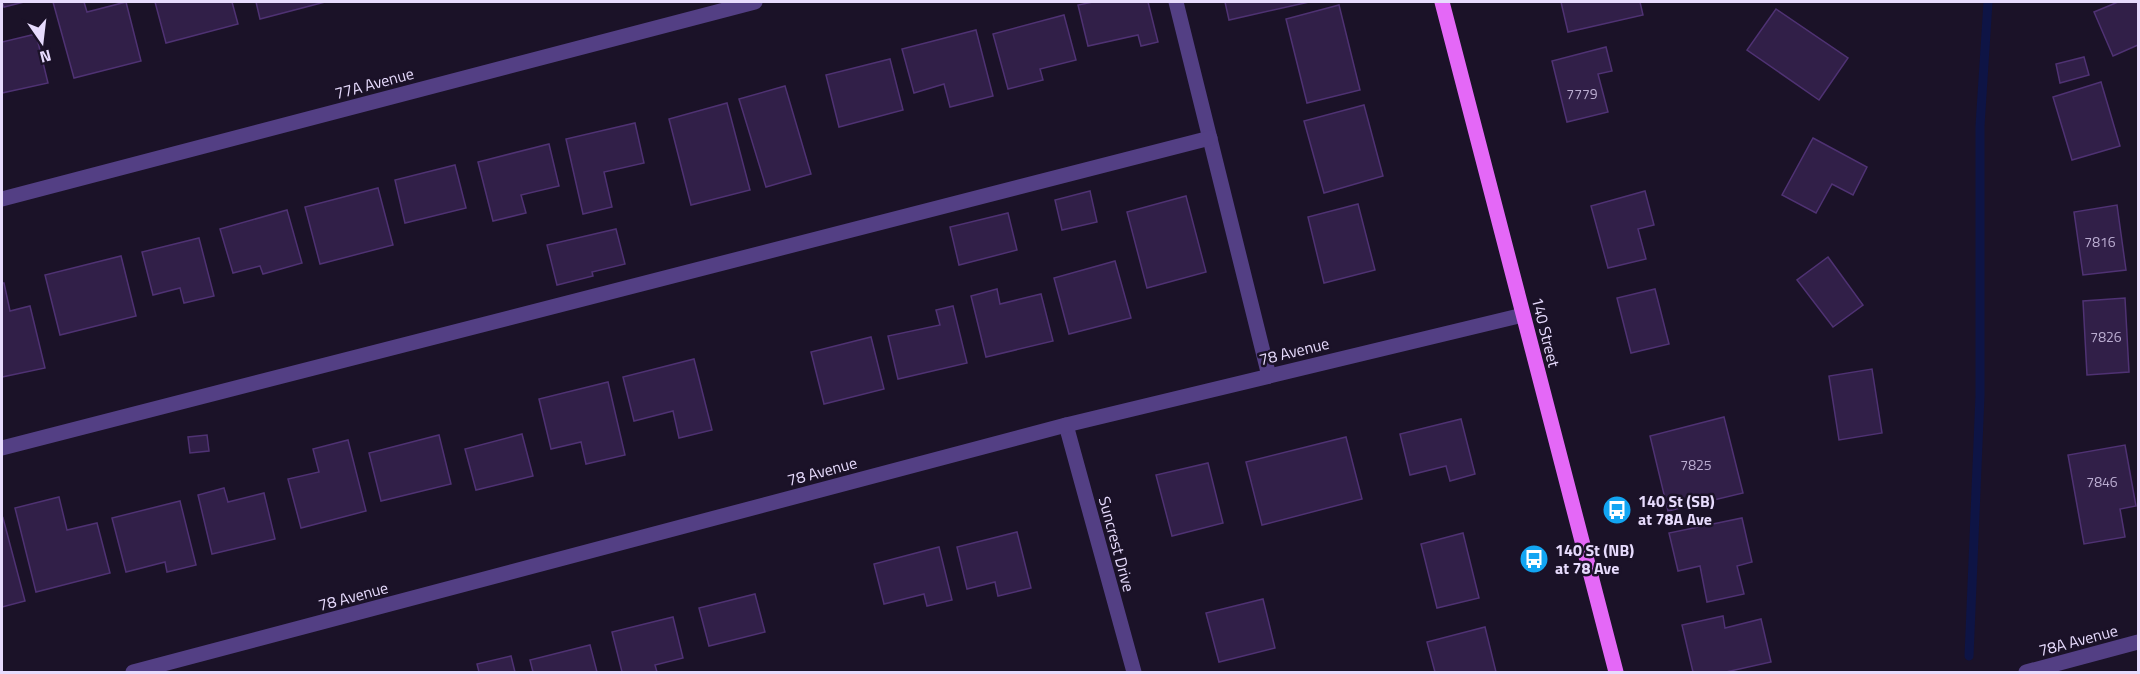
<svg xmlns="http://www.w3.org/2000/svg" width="2140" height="674" viewBox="0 0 2140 674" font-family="'Titillium Web',sans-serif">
  <rect width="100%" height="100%" fill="#1b1228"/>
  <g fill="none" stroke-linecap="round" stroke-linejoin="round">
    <path stroke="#0e1445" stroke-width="9" d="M1969,656L1980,396V126L1988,2"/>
  </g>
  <g fill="#311f48" stroke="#4f3273" stroke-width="1.5">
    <path d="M2,2H24L4,7Z"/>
    <path d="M53,2H84L87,12L126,2L141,61L74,78Z"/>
    <path d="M155,2H232L238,24L166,43Z"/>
    <path d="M256,2H325L260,19Z"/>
    <path d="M1093,2H1148L1158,42L1141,46L1138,35L1088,46L1078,5Z"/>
    <path d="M1225,2H1309L1229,20Z"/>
    <path d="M1561,2H1640L1643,15L1568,32Z"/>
    <path d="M2118,2H2138V45L2113,56L2094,12Z"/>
    <path d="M1339,5L1360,90L1307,103L1286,19Z"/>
    <path d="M1776,9L1848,58L1819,100L1747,50Z"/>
    <path d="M1064,15L1076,60L1040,69L1043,80L1008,89L993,34Z"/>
    <path d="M976,30L993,96L950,107L944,84L914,93L902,49Z"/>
    <path d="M36,34L48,83L2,93V42Z"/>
    <path d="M1606,47L1612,71L1598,74L1608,112L1567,122L1552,61Z"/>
    <path d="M2084,57L2089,75L2060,83L2056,64Z"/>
    <path d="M890,59L903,110L839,127L826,75Z"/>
    <path d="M2101,82L2120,146L2072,160L2053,97Z"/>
    <path d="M785,86L811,174L766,187L739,99Z"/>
    <path d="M727,103L750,190L691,205L669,119Z"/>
    <path d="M1364,105L1383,176L1324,193L1304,121Z"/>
    <path d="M635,123L644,163L604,172L612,207L583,214L566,139Z"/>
    <path d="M1813,138L1867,167L1853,195L1832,184L1816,213L1782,195Z"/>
    <path d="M549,144L559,186L521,195L526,213L493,221L478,162Z"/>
    <path d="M455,165L466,208L405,223L395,180Z"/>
    <path d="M378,188L393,245L320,264L305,207Z"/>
    <path d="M1090,191L1097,222L1062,230L1055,200Z"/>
    <path d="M1645,191L1654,225L1638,229L1646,259L1608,268L1591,206Z"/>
    <path d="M1186,196L1206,272L1147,288L1127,212Z"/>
    <path d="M1358,204L1375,270L1324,283L1308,217Z"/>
    <path d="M2117,205L2126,270L2083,275L2074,212Z"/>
    <path d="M287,210L302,263L263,274L260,266L233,273L220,229Z"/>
    <path d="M1008,213L1017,250L959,265L950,227Z"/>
    <path d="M616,229L625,264L592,272L593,276L557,285L547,245Z"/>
    <path d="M199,238L214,296L184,303L180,288L153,295L142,252Z"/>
    <path d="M121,256L136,316L60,335L45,275Z"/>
    <path d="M1828,257L1863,305L1833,327L1797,280Z"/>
    <path d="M1115,261L1131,318L1069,334L1054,278Z"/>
    <path d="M2,283H4L10,311L30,306L45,368L2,377Z"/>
    <path d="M997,289L1000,304L1041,294L1053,341L986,357L971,296Z"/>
    <path d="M1655,289L1669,344L1631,353L1617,298Z"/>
    <path d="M2125,298L2129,372L2087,375L2083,301Z"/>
    <path d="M953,306L967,363L898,379L888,336L940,325L936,310Z"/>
    <path d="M871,337L884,389L824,404L811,352Z"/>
    <path d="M694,359L712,430L679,438L673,411L634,421L623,377Z"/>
    <path d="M1872,369L1882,433L1839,440L1829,376Z"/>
    <path d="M608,382L625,455L586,464L581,442L551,449L539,399Z"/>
    <path d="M1724,417L1743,493L1668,511L1650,436Z"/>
    <path d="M1461,419L1475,474L1450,481L1446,466L1410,475L1400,434Z"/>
    <path d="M522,434L533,476L476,490L465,449Z"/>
    <path d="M207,435L209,451L190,453L188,437Z"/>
    <path d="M439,435L451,484L381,501L369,453Z"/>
    <path d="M1346,437L1362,499L1262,525L1246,462Z"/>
    <path d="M348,440L366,511L301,528L288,479L319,472L313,449Z"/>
    <path d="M2125,445L2136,506L2120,509L2125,537L2084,544L2068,455Z"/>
    <path d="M1208,463L1223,523L1172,536L1156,475Z"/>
    <path d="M224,488L228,502L264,493L275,539L212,554L198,495Z"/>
    <path d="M59,497L67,530L97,523L110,573L36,592L15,508Z"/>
    <path d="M180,501L196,565L167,572L165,562L126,572L112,518Z"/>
    <path d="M3,518L25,601L2,607V519Z"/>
    <path d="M1742,518L1752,562L1737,566L1744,594L1707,602L1700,566L1678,571L1669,533Z"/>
    <path d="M1017,532L1031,588L998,596L995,582L967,589L957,547Z"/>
    <path d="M1463,533L1479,598L1437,608L1421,544Z"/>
    <path d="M939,547L952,600L927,606L924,594L884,604L874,564Z"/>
    <path d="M755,594L765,632L709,646L699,608Z"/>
    <path d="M1263,599L1275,648L1219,662L1206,613Z"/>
    <path d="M1723,616L1725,628L1761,619L1771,662L1726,672H1693L1682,625Z"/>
    <path d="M673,617L683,658L655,665L657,672H622L612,632Z"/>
    <path d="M1485,627L1496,672H1435L1427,642Z"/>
    <path d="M590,645L597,672H533L530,660Z"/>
    <path d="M511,656L515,672H479L477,664Z"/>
  </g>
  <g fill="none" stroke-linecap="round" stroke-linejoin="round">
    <g stroke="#533f84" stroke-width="15">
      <path d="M1176,2L1269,376"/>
      <path d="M2,199L755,2"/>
      <path d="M1066,425L1134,672"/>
      <path d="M2,448L1210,138"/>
      <path d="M133,672L1066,425L1523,315"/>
      <path d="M2026,672L2138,642"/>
    </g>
    <path stroke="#e468f7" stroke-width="15" d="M1442,2L1616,672"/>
  </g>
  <defs>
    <g id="bus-disc" transform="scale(1.5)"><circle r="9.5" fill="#12a5f2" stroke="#1b1228"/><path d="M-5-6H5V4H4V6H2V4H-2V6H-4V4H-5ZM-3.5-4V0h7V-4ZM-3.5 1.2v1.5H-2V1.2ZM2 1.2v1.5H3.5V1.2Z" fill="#fff"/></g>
  </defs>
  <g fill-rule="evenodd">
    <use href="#bus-disc" x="1617" y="510"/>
    <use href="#bus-disc" x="1534" y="559"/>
  </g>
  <g text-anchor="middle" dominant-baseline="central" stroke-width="5" stroke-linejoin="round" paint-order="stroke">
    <g font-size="14" fill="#baacd0">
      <text x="1582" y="93">7779</text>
      <text x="2100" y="241">7816</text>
      <text x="2106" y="336">7826</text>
      <text x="1696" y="464">7825</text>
      <text x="2102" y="481">7846</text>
    </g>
    <g font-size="16" fill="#e7dbfd" stroke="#1b1228">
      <text transform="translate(374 83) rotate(-15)">77A Avenue</text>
      <text transform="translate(1546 332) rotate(76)">140 Street</text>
      <text transform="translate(1294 351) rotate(-14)">78 Avenue</text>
      <text transform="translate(822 471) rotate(-15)">78 Avenue</text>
      <text transform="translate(1117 544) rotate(75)">Suncrest Drive</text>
      <text transform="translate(353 596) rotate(-15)">78 Avenue</text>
      <text transform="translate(2078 640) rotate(-15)">78A Avenue</text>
    </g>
    <g font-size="16" font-weight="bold" fill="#e7dbfd" stroke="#1b1228" text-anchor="start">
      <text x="1638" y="501">140 St (SB)<tspan x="1638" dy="18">at 78A Ave</tspan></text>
      <text x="1555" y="550">140 St (NB)<tspan x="1555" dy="18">at 78 Ave</tspan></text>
    </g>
  </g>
  <rect width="2140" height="674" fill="none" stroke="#e7dbfd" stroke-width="6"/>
  <g transform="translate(42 42) rotate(166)" stroke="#1b1228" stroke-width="4.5" paint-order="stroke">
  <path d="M0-4.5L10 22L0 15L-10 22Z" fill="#e7dbfd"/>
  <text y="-9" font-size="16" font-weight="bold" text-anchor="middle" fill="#e7dbfd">N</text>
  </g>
</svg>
